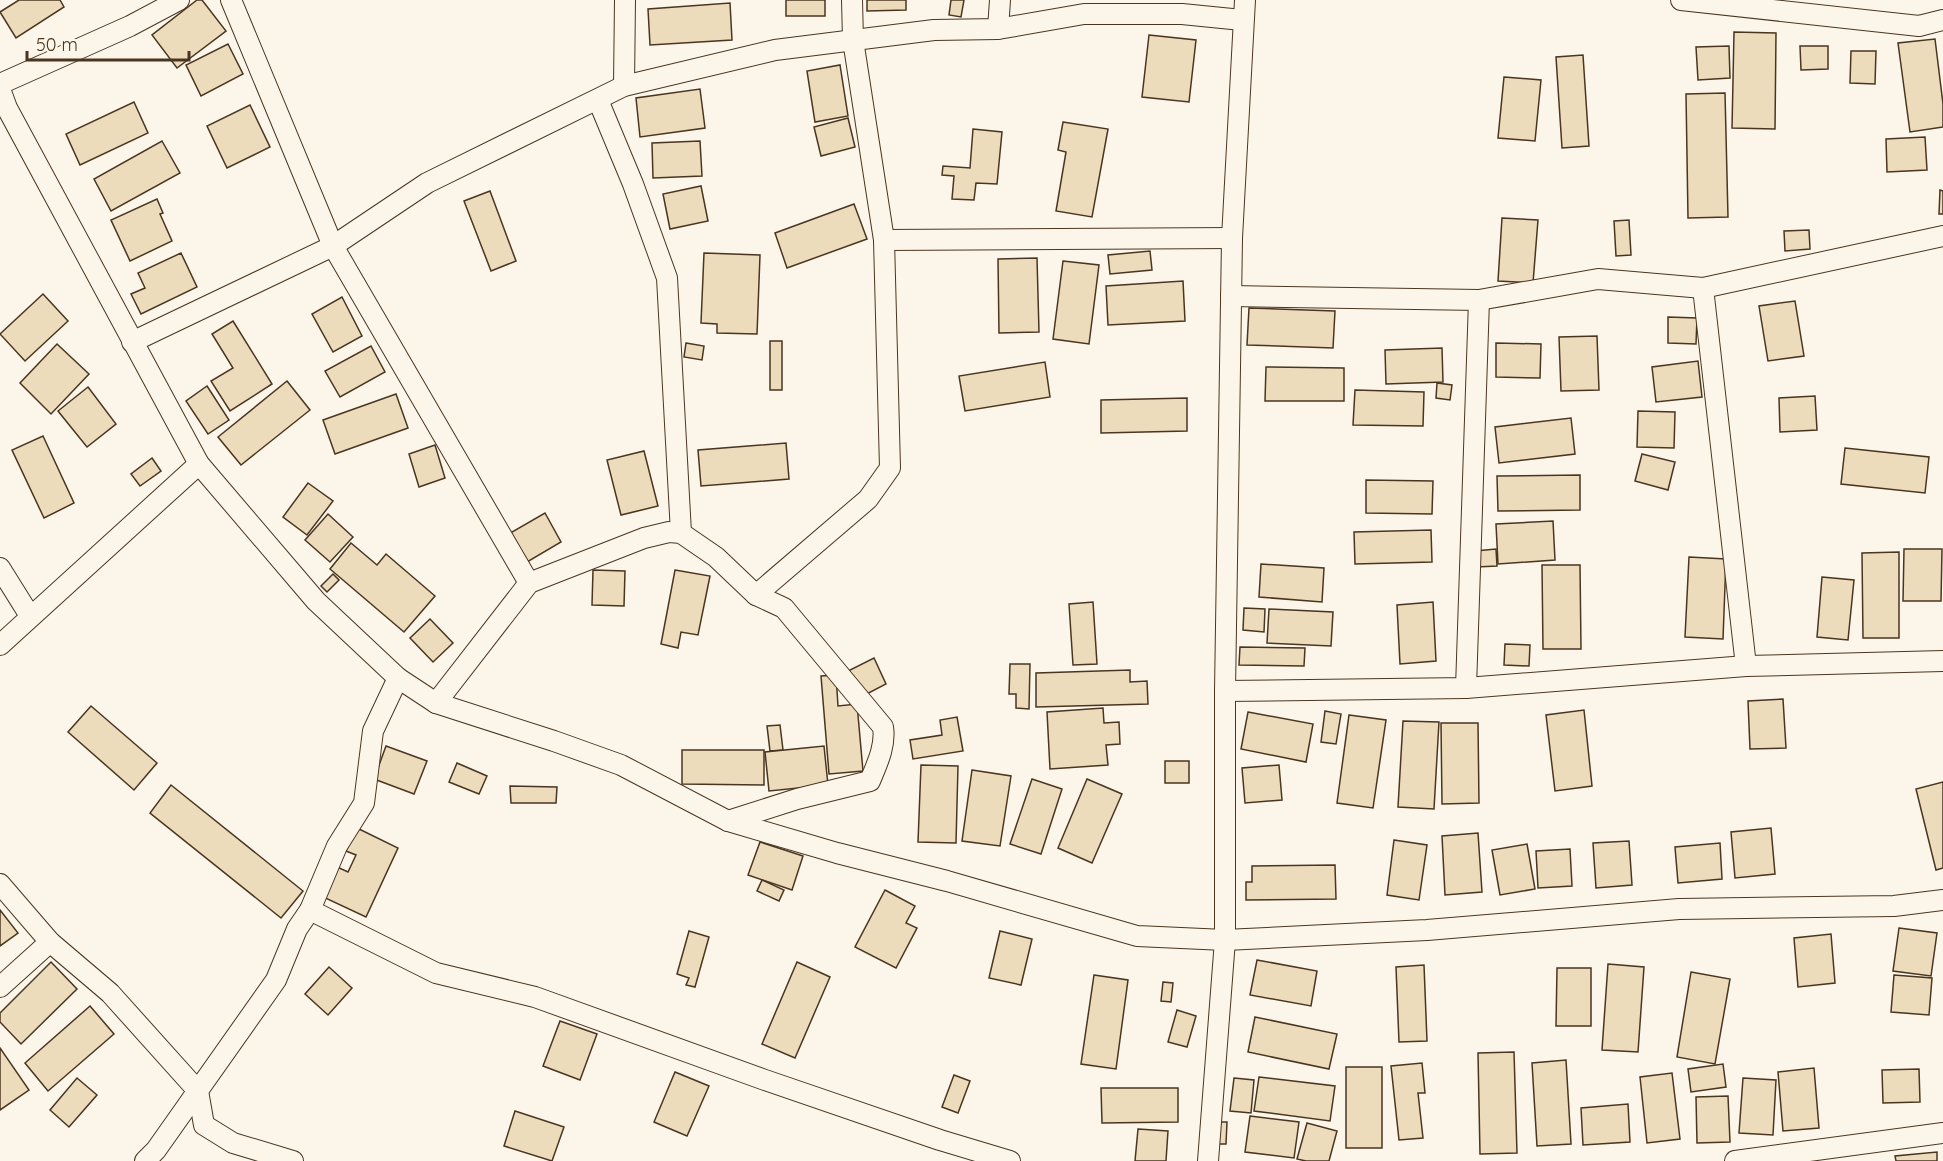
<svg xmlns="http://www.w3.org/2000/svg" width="1943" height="1161" viewBox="0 0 1943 1161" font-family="Quicksand,sans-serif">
  <rect width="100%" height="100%" fill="#fbf6e9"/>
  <g fill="#ecdcbc" stroke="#4a3520" stroke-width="1.5">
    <path d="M19,0H60L64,7L16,38L0,12Z"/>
    <path d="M197,0H202L226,31L177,68L152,35Z"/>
    <rect x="786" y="0" width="39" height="16"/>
    <path d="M867,0H906V10L867,11Z"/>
    <path d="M951,0H964L961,17L949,15Z"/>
    <path d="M730,3L732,40L650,45L648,9Z"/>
    <path d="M1734,32L1776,33L1775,129L1732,128Z"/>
    <path d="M1149,35L1196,40L1189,102L1142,97Z"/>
    <path d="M1935,39L1943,104V127L1910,132L1898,43Z"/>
    <path d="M228,44L243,74L201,96L186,65Z"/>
    <path d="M1729,46L1730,78L1698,80L1696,47Z"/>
    <path d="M1800,46H1828V69L1801,70Z"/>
    <path d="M1851,51H1876L1875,84L1850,83Z"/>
    <path d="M1583,55L1589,146L1562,148L1556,57Z"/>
    <path d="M840,65L848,116L815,122L807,71Z"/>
    <path d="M1504,77L1541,80L1535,141L1498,138Z"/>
    <path d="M700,89L705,128L640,137L636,98Z"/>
    <path d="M1725,93L1728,217L1688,218L1686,94Z"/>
    <path d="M134,102L148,133L80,165L66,134Z"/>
    <path d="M250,105L270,147L227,168L207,126Z"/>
    <path d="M848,118L855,147L821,156L814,127Z"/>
    <path d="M1063,122L1108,129L1092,217L1056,211L1066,152L1058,150Z"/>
    <path d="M973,129L1002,132L997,184L976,183L974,200L952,199L954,176L942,175L943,166L970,168Z"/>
    <path d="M1925,137L1927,170L1887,172L1886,139Z"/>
    <path d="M162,141L180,173L111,211L94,179Z"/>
    <path d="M700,141L702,176L653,178L652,143Z"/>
    <path d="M701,186L708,221L670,229L663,194Z"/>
    <path d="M1940,190L1943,191V214H1939Z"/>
    <path d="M490,191L516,261L491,271L464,201Z"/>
    <path d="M157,199L163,213L160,214L172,241L130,261L111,220Z"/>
    <path d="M854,204L867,239L787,268L775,233Z"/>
    <path d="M1502,218L1538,220L1533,283L1498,281Z"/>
    <path d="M1629,220L1631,255L1616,256L1614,221Z"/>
    <path d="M1809,230L1810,249L1785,251L1784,231Z"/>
    <path d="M1150,251L1152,270L1110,274L1108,255Z"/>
    <path d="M181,253L197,287L141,314L131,294L145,288L138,273Z"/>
    <path d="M704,253L760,255L757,334L717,333V324L701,323Z"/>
    <path d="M1037,258L1039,332L999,333L998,259Z"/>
    <path d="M1063,261L1099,265L1089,344L1053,339Z"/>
    <path d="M1183,281L1185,321L1108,325L1106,286Z"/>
    <path d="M43,294L68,321L25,361L0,334Z"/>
    <path d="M342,297L362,336L333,352L312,314Z"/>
    <path d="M1795,301L1804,356L1768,361L1759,306Z"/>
    <path d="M1249,308L1335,311L1333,348L1247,345Z"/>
    <path d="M1668,317L1697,318L1696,344L1668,343Z"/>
    <path d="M233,321L272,384L230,411L211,381L233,368L212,334Z"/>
    <path d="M1597,336L1599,390L1561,391L1559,337Z"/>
    <rect x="770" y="341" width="12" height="49"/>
    <path d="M686,343L704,346L702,360L684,357Z"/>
    <path d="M1496,343L1541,344L1540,378L1496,377Z"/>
    <path d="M57,344L89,374L51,414L20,383Z"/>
    <path d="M371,346L385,372L340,397L325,371Z"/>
    <path d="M1442,348L1443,382L1386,384L1385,350Z"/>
    <path d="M1698,361L1702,397L1656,402L1652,367Z"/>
    <path d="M1045,362L1050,397L965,411L959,376Z"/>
    <path d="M1266,367L1344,368V401H1265Z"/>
    <path d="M287,381L310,410L241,465L218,437Z"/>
    <path d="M1437,383L1452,385L1450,400L1436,398Z"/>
    <path d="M207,386L229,420L208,434L186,401Z"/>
    <path d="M88,387L116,424L87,447L58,411Z"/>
    <path d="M1355,390L1424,392L1423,426L1353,425Z"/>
    <path d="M396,394L408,428L335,454L323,420Z"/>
    <path d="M1815,396L1817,430L1780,432L1779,398Z"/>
    <path d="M1187,398V431L1101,433V400Z"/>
    <path d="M1638,411L1675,412L1674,448L1637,447Z"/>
    <path d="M1571,418L1575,454L1499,463L1495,427Z"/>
    <path d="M43,436L74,503L44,518L12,450Z"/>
    <path d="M786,443L789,479L701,486L698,450Z"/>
    <path d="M435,445L445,478L419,487L409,454Z"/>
    <path d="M1845,448L1929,457L1925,493L1841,484Z"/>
    <path d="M644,451L658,506L621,515L607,460Z"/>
    <path d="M1642,454L1675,462L1668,490L1635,481Z"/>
    <path d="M152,458L161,471L140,486L131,474Z"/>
    <path d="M1580,475V510L1498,511L1497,476Z"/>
    <path d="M1366,480L1433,481L1432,514L1366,513Z"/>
    <path d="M308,483L333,501L307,535L283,517Z"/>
    <path d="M545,513L561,542L522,565L505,536Z"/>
    <path d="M328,514L353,537L330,562L305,540Z"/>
    <path d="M1553,521L1555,560L1498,564L1496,524Z"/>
    <path d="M1431,530L1432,562L1355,564L1354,532Z"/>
    <path d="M351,543L377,565L386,554L435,596L404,632L330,569Z"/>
    <path d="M1496,549L1497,566L1476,567L1475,551Z"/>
    <path d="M1904,549H1942L1941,601H1903Z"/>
    <path d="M1899,552V638H1863L1862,553Z"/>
    <path d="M1689,557L1726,559L1723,639L1685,637Z"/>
    <path d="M1261,564L1324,568L1322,602L1259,597Z"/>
    <path d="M1542,565H1580L1581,649H1543Z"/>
    <path d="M593,570L625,571L624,606L592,605Z"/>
    <path d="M675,570L710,576L698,635L681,632L678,648L661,644Z"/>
    <path d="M333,574L339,580L327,592L321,586Z"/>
    <path d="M1822,577L1854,580L1848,640L1817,637Z"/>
    <path d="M1093,602L1097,664L1073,665L1069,604Z"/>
    <path d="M1433,602L1436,661L1400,664L1397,605Z"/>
    <path d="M1244,608L1265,609L1264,632L1243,630Z"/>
    <path d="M1269,609L1333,612L1331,646L1267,643Z"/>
    <path d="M430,619L453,643L433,662L410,638Z"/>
    <path d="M1505,644L1530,645L1529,666L1504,665Z"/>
    <path d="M1240,647L1305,648L1304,666L1239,665Z"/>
    <path d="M874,658L886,684L861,697L848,671Z"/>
    <path d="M1010,664H1030L1029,709L1016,708V694H1009Z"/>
    <path d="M1130,670V682L1147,681L1148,704L1036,707V673Z"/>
    <path d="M836,675L838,706L857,704L863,771L829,774L821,676Z"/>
    <path d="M1783,699L1786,748L1750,749L1748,701Z"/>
    <path d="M91,706L157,763L134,790L68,732Z"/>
    <path d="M1103,708L1104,723L1119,722L1120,744L1106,745L1108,765L1050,769L1047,712Z"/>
    <path d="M1584,710L1592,786L1555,791L1546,715Z"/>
    <path d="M1325,711L1341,714L1336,744L1321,742Z"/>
    <path d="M1248,712L1313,724L1306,762L1241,749Z"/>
    <path d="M1349,715L1386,720L1373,808L1337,803Z"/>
    <path d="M957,717L963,751L913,759L910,740L942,735L940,720Z"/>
    <path d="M1403,721L1439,722L1434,809L1398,807Z"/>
    <path d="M1441,723H1478L1479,803L1442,804Z"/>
    <path d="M780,725L783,750L770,751L767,726Z"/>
    <path d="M386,746L427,761L414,794L374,779Z"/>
    <path d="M824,746L828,785L769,791L765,752Z"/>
    <path d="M682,750H764V785L682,784Z"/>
    <rect x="1165" y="761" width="24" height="22"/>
    <path d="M457,763L487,776L479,794L449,782Z"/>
    <path d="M921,765L958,766L956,843L918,842Z"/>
    <path d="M1279,765L1282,800L1245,803L1242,768Z"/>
    <path d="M972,770L1011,776L1000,846L962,841Z"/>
    <path d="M1032,779L1062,789L1041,854L1010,844Z"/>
    <path d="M1087,779L1122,794L1092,863L1058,848Z"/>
    <path d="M1943,782V868L1936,870L1916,789Z"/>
    <path d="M171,785L303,891L281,918L150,813Z"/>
    <path d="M510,786L557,787L556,803H511Z"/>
    <path d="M357,828L398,848L366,917L321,896L335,866L348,872L356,855L346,851Z"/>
    <path d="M1771,828L1775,874L1735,878L1731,832Z"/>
    <path d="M1478,833L1482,892L1445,895L1442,836Z"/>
    <path d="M1394,840L1427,845L1419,900L1387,895Z"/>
    <path d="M1629,841L1632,885L1596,888L1593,843Z"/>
    <path d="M760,842L803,856L792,890L748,875Z"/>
    <path d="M1720,843L1722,879L1678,883L1675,847Z"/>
    <path d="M1527,844L1535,889L1500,895L1492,850Z"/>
    <path d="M1570,849L1572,886L1538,888L1536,851Z"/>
    <path d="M1335,865L1336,899L1246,900V882H1252V866Z"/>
    <path d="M762,880L784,890L779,901L757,891Z"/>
    <path d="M885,890L915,906L906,923L917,928L896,968L855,947Z"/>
    <path d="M0,910L18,933L0,946Z"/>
    <path d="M1899,928L1937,933L1931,976L1893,971Z"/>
    <path d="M689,931L709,937L695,987L686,985L689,978L677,974Z"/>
    <path d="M1000,931L1032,939L1021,985L989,978Z"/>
    <path d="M1831,934L1835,983L1798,987L1794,938Z"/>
    <path d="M1257,960L1317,971L1311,1006L1250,995Z"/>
    <path d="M51,962L77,989L21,1044L0,1022V1013Z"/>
    <path d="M797,962L830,977L795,1058L762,1044Z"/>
    <path d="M1608,964L1644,967L1638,1052L1602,1050Z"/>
    <path d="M1424,965L1427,1041L1399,1042L1396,967Z"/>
    <path d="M329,967L352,988L328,1015L305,994Z"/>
    <path d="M1557,968H1591V1026H1556Z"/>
    <path d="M1691,972L1730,979L1715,1064L1677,1057Z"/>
    <path d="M1094,975L1128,980L1116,1069L1081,1064Z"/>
    <path d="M1894,975L1932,978L1929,1015L1891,1012Z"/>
    <path d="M1163,982L1173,983L1171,1002L1161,1001Z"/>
    <path d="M90,1006L114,1034L48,1091L25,1063Z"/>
    <path d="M1177,1010L1196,1016L1187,1047L1168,1042Z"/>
    <path d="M1255,1017L1337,1034L1329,1069L1248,1052Z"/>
    <path d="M560,1021L597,1034L580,1080L543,1066Z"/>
    <path d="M0,1048L29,1090L0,1110Z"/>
    <path d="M1514,1052L1517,1153L1480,1154L1478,1053Z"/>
    <path d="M1566,1060L1571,1144L1537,1146L1532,1063Z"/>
    <path d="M1422,1063L1425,1093H1418L1423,1138L1399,1140L1391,1066Z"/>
    <path d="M1723,1064L1726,1087L1691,1092L1688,1069Z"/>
    <rect x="1346" y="1067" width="36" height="81"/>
    <path d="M1814,1068L1819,1128L1783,1131L1778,1072Z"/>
    <path d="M1919,1069L1920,1102L1883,1103L1882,1070Z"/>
    <path d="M675,1072L709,1086L687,1136L654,1122Z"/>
    <path d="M1672,1073L1680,1139L1647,1143L1640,1077Z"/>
    <path d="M954,1075L970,1081L958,1113L942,1107Z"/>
    <path d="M1259,1077L1335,1086L1330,1121L1254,1111Z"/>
    <path d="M77,1078L97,1095L69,1127L50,1110Z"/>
    <path d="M1234,1078L1254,1080L1251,1113L1230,1111Z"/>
    <path d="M1743,1078L1776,1080L1773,1135L1739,1133Z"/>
    <path d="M1101,1088H1178V1122L1102,1123Z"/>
    <path d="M1728,1096L1730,1142L1697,1143L1696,1097Z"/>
    <path d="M1628,1104L1630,1142L1583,1145L1581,1108Z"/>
    <path d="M515,1111L564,1127L552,1161L504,1146Z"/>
    <path d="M1250,1116L1299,1122L1294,1158L1245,1152Z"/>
    <path d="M1219,1122H1227L1226,1144H1218Z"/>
    <path d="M1307,1123L1337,1131L1329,1161H1306L1297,1159Z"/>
    <path d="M1138,1129L1168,1131L1166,1161H1135Z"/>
    <path d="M1937,1152V1161H1896L1895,1156Z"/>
  </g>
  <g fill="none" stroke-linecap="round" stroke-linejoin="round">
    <g stroke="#4a3520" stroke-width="22">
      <g id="street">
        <path d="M231,0L333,246L529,583"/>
        <path d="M1681,0L1919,26L1943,20"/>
        <path d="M998,29L1000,0"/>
        <path d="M0,84L130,26L179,0"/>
        <path d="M624,86L625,0"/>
        <path d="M0,89L7,108L199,464L316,601L398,678L436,703L554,741L621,765L728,821L837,853L947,881L1137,936L1225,940L1427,930L1679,909L1894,906L1943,900"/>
        <path d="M598,100L633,184L667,278L681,533"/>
        <path d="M884,240L1232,238"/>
        <path d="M1703,288L1746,666"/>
        <path d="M1231,296L1479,300L1598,279L1703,288L1943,236"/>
        <path d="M132,342L333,246L427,183L624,86L775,50L934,30L998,29L1084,14H1182L1242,20"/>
        <path d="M0,568L30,616"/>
        <path d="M756,595L868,499L890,468L884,240L853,40L852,0"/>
        <path d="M0,645L199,464"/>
        <path d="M1466,688L1479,300"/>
        <path d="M1225,691L1466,688L1746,666L1943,661"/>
        <path d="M436,703L529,583L644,538L669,532L681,533L716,557L756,595L784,608L883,727C886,746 877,764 870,781L797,799L728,821"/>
        <path d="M0,884L50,942L110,993L198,1091L204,1125L233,1143L293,1161"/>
        <path d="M310,910L436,973L535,997L765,1080L940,1140L1010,1161"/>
        <path d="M0,987L50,942"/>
        <path d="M145,1161L156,1150L276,980L297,929L310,910L337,846L364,803L373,731L398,678"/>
        <path d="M1208,1161L1225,940V691L1232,238L1245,0"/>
        <path d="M1735,1161L1943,1133"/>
      </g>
    </g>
    <use href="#street" stroke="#fbf6e9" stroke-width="20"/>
  </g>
  <path d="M27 51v9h162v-9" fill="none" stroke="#4a3520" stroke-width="3"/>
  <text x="36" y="51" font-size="18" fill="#4a3520" stroke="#fbf6e9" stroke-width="4.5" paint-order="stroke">50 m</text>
</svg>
